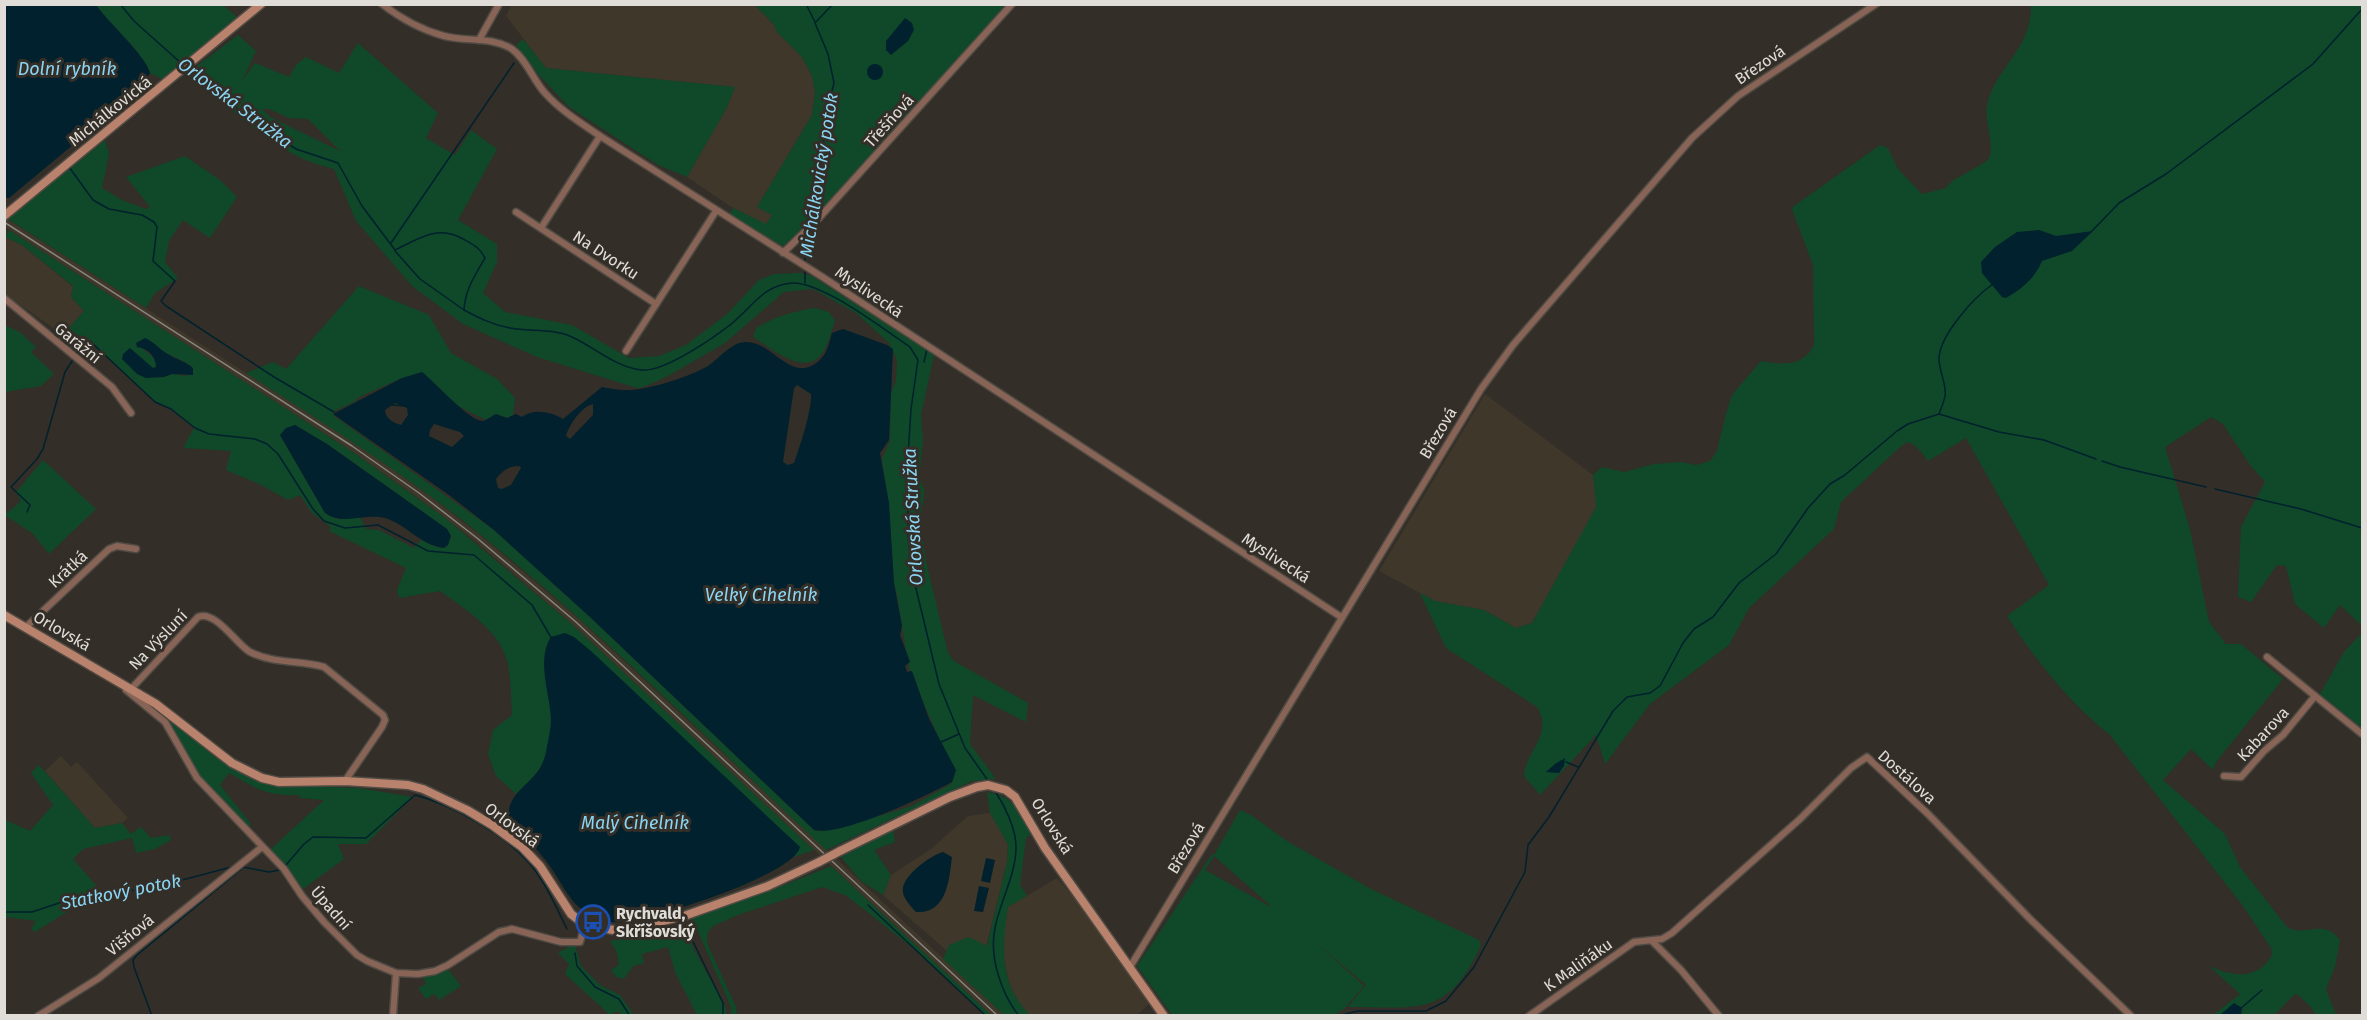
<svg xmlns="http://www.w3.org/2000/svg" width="2367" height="1020" viewBox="0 0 2367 1020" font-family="'Fira Sans',sans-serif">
  <rect width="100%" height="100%" fill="#332e27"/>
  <g fill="#3f372a">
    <path d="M512,4L755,5L774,25L777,32L802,57L812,76L815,92L812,115L757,207L772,215L766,225L730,206L687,177L726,109L735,87L546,68L506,16Z"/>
    <path d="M4,217L355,443L422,490L480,535L579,619L1004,1015H991L573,625L475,541L417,497L350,450L5,227Z"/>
    <path d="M4,237L22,245L73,287L71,297L84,311L63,335L5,294Z"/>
    <path d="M1485,394L1593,475L1597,507L1532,623L1516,628L1484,610L1435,601L1379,571Z"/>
    <path d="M61,756L71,767L77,762L128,818L122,823L95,828L45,771Z"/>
    <path d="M990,813L1008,844L1007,862L986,947L949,945L947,951L883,895L891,875L931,849L968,816Z"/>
    <path d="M1057,878L1093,920L1149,1004L1137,1015H1030L1023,1009L1010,987L1002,949L1004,924L1008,907Z"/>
  </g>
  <g fill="#0f4929" fill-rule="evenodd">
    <path d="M96,5H223L237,17L164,80L150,73C147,57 107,21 96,5Z"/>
    <path d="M755,5H1006L878,148L806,225L783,246L729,214L733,208L766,224L772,215L757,207L812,115L815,92L812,76L802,57L777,32L774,25Z"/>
    <path d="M2031,5H2362V626L2340,605L2324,628L2295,604L2286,566L2277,565L2251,602L2238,597L2241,527L2265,482L2250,465L2223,424L2211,417L2165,447L2190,529L2209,622L2226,644H2241L2283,679L2216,762L2213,770L2191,749L2163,780L2225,834L2240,867L2287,927C2305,938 2323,917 2340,940L2335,967L2326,989L2336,1015H2316L2310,1006L2297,994L2294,995L2274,1015H2241L2242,1014L2223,1013L2220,1015H2213L2240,994L2209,966C2233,977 2258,980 2272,955L2271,948L2243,906L2110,735C2071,705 2033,657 2007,616L2049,585L1966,438L1928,461C1922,453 1917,445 1907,442L1899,448L1841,502L1834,529L1749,608L1729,645L1650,704L1605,764L1596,735L1540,795L1524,776C1526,749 1554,735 1537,707L1446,648L1420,593L1435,601L1484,610L1516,628L1532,623L1596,507L1593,475L1602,467L1624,472L1654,464L1681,462L1696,465L1710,461L1717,451L1726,414L1732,395L1761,361C1782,365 1803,367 1814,345L1813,265L1792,209L1794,206L1880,145L1888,148L1898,169L1922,194L1946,188L1952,181L1987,161C1997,150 1984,122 1987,106C1994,68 2032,50 2031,5Z"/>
    <path d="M238,35L256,51L242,81L255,63L289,77L296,65L306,57L339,73L358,43L438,113L426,138L455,155L471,130L497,149L458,220L497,244V262L483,293L505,312L572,325L629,358L659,356L686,345L727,314L759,280L774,274L800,273L812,276L934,355L921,415L923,440L919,477L924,489V498L920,518L926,561L948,653L954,661L1028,703L1026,722L973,695L970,744L996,779L972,781L826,850C713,744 602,633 481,535C407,475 326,425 246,373L273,362L286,369L359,286L429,315L451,353L497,379L515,398L513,415L507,418L496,414L486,420L402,378L359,397L354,402L334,411V416L494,530L590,617L814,830L819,831L853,824L912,806L951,784L955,775L910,672L908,663L910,661L906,651L897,595L894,583L889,510L882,459L890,441L891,393L896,381L897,360L889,343L856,313L813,289L784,292L725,343L668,376L646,386L637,388L537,357L463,324L412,286L356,221L334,169C323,166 312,163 303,159C260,139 225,102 185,75ZM262,109H269L289,118L308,119L340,151L270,117Z"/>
    <path d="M523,39L546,68L735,87L726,109L687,177L658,165L569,107L539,75L516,45Z"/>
    <path d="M105,140L109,154L102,188L122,200L146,209L150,207L126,177L185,156L220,180L237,197L210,238L183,220L169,241L165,262L178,278L155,293L146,308L8,219Z"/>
    <path d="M9,230L350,450L444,517L573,625L814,850L794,857L799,847L574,637L544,665C549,696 558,738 541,767C535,777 524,785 516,794L496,776L488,754L493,730L512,715C511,698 511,680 508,664C501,631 465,609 440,591L399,598L397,590L406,568L329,531L331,527L312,513L300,495L288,500L261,485L226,470L231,451L185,448L184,446L194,428L172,410L155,401L85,336L63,335L84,311L71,297L73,286L22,245L5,237ZM142,348L164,352L187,363V376L172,374L164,377L127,350L153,368L157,367L155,359ZM295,425L327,444L447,529L450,534L448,545C439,551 429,543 421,540L414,548L379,530L366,529L360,517L338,519L325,513L280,435Z"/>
    <path d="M815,308L829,312L835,321C831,331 829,343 823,352C806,379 771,348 753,337L756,328C774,317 794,311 815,308Z"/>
    <path d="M5,325L21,333L36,347L31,352L54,374L41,386L5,392Z"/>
    <path d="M43,460L96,509L49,554L33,534L5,515L21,501L16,492Z"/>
    <path d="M2362,633V728L2320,694L2344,652Z"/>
    <path d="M161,713L215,757L240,773L270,785L359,788L413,797L366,844H338L344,859L303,889L270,850L324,800L300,798L299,795C265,796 257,789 229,773L220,785L251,824L248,828L200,777Z"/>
    <path d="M39,765L95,828L122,823L131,834L141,827L151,838L169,835L171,840L155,849L136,853L132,838L83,849L73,859L100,890L156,887L92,896L35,932L31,929L36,921L5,917V820L30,831L53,805L31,773Z"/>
    <path d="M987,792C1016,797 1017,810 1031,834L1026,838L1020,885L1027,896L1008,907C1002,946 999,985 1030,1015H1004L943,959L949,945L969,937L987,946L1007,862L1008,845L990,813Z"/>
    <path d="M1240,810L1251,815L1287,841L1371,889L1479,940L1481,945C1448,1018 1418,1007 1348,1007L1366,985L1314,941L1364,986L1344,1009L1332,1016L1172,1015L1137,966L1212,854L1214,855ZM1214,856L1271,906V907L1205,870Z"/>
    <path d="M893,830L895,842L874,850L891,875L883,895L861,881L841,857Z"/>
    <path d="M831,866L991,1015H986L919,953L866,911L845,895L822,887L738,915L713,926L708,932L707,943L736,1007L737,1015H731V1007L692,918L770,891Z"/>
    <path d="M681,926L726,1008V1015H697L675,972L668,947L642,954L644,963L633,966L624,979L616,977L611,970L619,965L617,953L610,941Z"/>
    <path d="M573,944L575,945L581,966L600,985L620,995L634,1015H623L617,1011L610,1015L565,974L569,964L558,953Z"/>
    <path d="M447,968L461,986L439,1000L435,994L426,999L418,988L426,984L422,975Z"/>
  </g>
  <g fill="#00212d" fill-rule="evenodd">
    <path d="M5,4L96,5C107,21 147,57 150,73L139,90L9,198H4Z"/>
    <path d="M905,18L912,23L914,30L908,41L891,55L886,50V41Z"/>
    <circle cx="875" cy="72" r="8"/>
    <path d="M2039,230L2056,236L2093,231L2072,251L2042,261C2035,278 2022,289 2006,298L2002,297L1982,273L1981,262L1995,247L2017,232Z"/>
    <path d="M843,329L887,345L893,349L889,440L880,453L889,503L894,583L902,626L900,635L910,662L905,666L907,672L912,671L929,719L956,770L952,782C926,796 841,837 814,830L590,617L494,530L449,495L333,414L402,378L422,372C434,381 470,422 483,421C487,420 492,416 496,414L507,418L516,414L522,417C534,408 551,412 563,419L602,387C609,388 617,390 625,390C646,391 689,377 708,366C719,359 731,342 746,342C771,342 788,377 811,366C826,359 828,347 832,333ZM797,385L811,394C812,411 800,446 794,463L788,465L783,462L794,388ZM395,403L407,408L408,415L401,425C393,423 385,418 385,410ZM593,404V415L570,439L566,436C569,425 581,407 593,404ZM434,424L460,432L464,436L452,447L429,436L430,430ZM520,466L521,468L511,485L502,489L498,488L496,479C503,470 509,466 520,466Z"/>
    <path d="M145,338C153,341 158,348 166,353C175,359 185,361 193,368V375L172,374L164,377L146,378L137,374L122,359L123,354L130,348L153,368L156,367C156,356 147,348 137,347L136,343Z"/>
    <path d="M295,425L327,444L447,529L451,536L448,545L444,548C420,545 406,524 385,518C365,513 343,526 325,513L280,435L286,428Z"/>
    <path d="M565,633L574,637L592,652L800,847C794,875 654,919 625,922C614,923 604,922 594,917C570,907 562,881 547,862C535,847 522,834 510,821C503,797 529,786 540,768C544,761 546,754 547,746C549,737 551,728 551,719C550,694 536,660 551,637Z"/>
    <path d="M1565,758L1564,766L1559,773L1546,772L1555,764Z"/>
    <path d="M943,852L952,857C949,880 947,914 916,912C912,908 903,898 903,892C900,877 931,855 943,852Z"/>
    <path d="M986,858L995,860L990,883L981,881Z"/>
    <path d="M979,886L989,888L983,912L974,911Z"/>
    <path d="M2234,1003L2242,1008L2241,1015H2220Z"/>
  </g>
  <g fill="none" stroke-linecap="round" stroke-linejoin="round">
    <g stroke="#00212d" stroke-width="1.5">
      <path d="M120,4L134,21L182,64"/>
      <path d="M806,4L815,22"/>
      <path d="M188,69L253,121L296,149L338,163L362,206L395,250C420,238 438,224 465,240C474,245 480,248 485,258C475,275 465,290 464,310C479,318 493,325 510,328C530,332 553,328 572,337C594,347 617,368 642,370C663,372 709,341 726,328C749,312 761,285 792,283C823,282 883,329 910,347L918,360L911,409L908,456V535L913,576L939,684L965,748L989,782"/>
      <path d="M69,167L93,200L109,209L142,215L154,222L157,227L153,261L175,281L161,301L166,306L274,377L334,412"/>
      <path d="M815,219L824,138L829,123L828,106L834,83L828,54L815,23L833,4"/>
      <path d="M2091,232L2119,203L2166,174L2313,64L2362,9"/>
      <path d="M391,243L514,63"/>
      <path d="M395,251L420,279L464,310"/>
      <path d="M805,262V248L814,227"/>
      <path d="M805,270V283"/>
      <path d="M45,328L49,331L90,341L155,402L171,409L195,428L209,434L255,439L267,444L278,454L313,509L324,521L345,528L378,525L428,551L474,555L532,605L552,639"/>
      <path d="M77,354L89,343"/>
      <path d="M924,362L927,349"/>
      <path d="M392,405L405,406"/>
      <path d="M1939,414L1999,432L2044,440L2096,459"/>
      <path d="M2102,461L2120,467L2206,487"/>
      <path d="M2215,489L2301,509L2362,528"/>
      <path d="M27,512L30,505L11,487L37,459L43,449L65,372L74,358"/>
      <path d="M941,742L959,734"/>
      <path d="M1566,762L1578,767"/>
      <path d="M995,791C1005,806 1016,829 1016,847C1016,875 1000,901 995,928C989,957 1001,993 1019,1016"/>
      <path d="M286,865L304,844L313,837L366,838L415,795C453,805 504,834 530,864C546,883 556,907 567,929"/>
      <path d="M243,867L269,872L280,870"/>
      <path d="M868,905L986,1016"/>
      <path d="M4,912H32L77,897L156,887L235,866"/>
      <path d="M683,921L723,1003V1016"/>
      <path d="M575,953L577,966L595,987L619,999L630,1016"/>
      <path d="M2240,1009L2262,990"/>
      <path d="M152,1016L134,967L133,960L137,955L244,867"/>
      <path d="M1337,1016L1358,1011H1426L1446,1001L1474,967L1525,872L1528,845L1549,817L1613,711L1627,697L1650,693L1660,686L1683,643L1694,629L1713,617L1739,583L1776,554L1808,508L1830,484L1845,475L1897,431L1908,424L1939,414C1941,408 1944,402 1945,396C1947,385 1939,371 1939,359C1939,336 1974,297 1993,284"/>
    </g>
    <g stroke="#4f4a43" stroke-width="9">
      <g id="street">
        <path d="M382,4C400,18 422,30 444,36C466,42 491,36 512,49C527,60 533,80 545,93C561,111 581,123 600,136L824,278L1341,617"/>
        <path d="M479,40L499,4"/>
        <path d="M516,212L656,304"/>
        <path d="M541,228L600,136"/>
        <path d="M783,253L819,218L1012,4"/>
        <path d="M4,298L112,387L131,413"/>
        <path d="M626,351L716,211"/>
        <path d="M26,627L109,549L117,546L136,549"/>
        <path d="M2267,657L2362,734"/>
        <path d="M131,689L198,617C216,610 236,644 250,652C274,664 299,660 324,667L383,715L385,720L382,727L345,781"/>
        <path d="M126,690L165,722L197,778L284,869L302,896L324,922L357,955L367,961L396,973L418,974L435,971L448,965L499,932L512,929L561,942H580L585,925"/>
        <path d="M2224,776L2241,777L2264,751L2283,735L2315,696"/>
        <path d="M1652,941L1681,970L1719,1016"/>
        <path d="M1130,967L1481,389L1513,345L1692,138L1738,96L1876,4"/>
        <path d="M38,1016L99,978L262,847"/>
        <path d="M393,1016L396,973"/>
        <path d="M1529,1016L1634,942L1662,939L1672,933L1800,819L1851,768L1867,757L1928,814L2030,919L2131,1016"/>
      </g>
    </g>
    <g stroke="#4f4a43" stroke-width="11">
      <g id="secondary">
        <path d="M4,216L261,4"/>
        <path d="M4,615L156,704L232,763L262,778L279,782L345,781L408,785L423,789L467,810L492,825L522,847L540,866L571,914L585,925L619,931L684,916L768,886L819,862"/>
        <path d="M840,851L950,797L977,787L988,785L1006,790L1015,797L1045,848L1164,1016"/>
      </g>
    </g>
    <use href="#street" stroke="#886457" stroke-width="6"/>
    <use href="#secondary" stroke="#b9826c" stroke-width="8"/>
    <path stroke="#898580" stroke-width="1.5" d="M4,222L352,446L419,493L477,538L576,622L998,1016"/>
    <g stroke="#4f4a43" stroke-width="11" stroke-linecap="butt">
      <path id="secondary-bridge" d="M819,862L840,851"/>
    </g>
    <use href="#secondary-bridge" stroke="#b9826c" stroke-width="8"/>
  </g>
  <defs>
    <g id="bus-ring" transform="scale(1.725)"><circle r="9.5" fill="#332e27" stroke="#1a4fb4" stroke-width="1.5"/><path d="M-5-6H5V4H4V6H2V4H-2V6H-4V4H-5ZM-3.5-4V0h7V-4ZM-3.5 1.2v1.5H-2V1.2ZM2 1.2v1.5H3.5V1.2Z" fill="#1a4fb4"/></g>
  </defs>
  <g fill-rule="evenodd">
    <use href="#bus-ring" x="593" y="922"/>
  </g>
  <g text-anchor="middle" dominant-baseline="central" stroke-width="6" stroke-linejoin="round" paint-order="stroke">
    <g font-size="16" fill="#e0ddd9" stroke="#332e27">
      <text transform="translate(1760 65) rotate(-34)">Březová</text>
      <text transform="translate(110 111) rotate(-39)">Michálkovická</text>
      <text transform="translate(889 121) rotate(-48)">Třešňová</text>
      <text transform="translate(606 255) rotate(33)">Na Dvorku</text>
      <text transform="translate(869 292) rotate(34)">Myslivecká</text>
      <text transform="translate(78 343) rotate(39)">Garážní</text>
      <text transform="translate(1438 433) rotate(-59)">Březová</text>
      <text transform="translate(1276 558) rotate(33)">Myslivecká</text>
      <text transform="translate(68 569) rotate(-43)">Krátká</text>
      <text transform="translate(62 631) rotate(30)">Orlovská</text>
      <text transform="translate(158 640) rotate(-46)">Na Výsluní</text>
      <text transform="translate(2263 734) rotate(-47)">Kabarova</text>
      <text transform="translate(1907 777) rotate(42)">Dostálova</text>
      <text transform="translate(512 825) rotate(37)">Orlovská</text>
      <text transform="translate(1052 826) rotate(58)">Orlovská</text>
      <text transform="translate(1186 848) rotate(-59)">Březová</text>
      <text transform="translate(331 908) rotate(49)">Úpadní</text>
      <text transform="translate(130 935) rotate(-39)">Višňová</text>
      <text transform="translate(1578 965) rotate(-35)">K Maliňáku</text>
    </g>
    <g font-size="16" font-weight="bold" fill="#e0ddd9" stroke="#332e27" text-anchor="start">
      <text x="616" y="913">Rychvald,<tspan x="616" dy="18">Skříšovský</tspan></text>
    </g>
    <g font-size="18" font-style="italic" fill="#8ad5f3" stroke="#332e27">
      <text x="67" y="69">Dolní rybník</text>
      <text transform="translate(235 103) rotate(37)">Orlovská Stružka</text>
      <text transform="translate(819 175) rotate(-81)">Michálkovický potok</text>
      <text transform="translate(913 517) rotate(-93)">Orlovská Stružka</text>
      <text x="761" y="595">Velký Cihelník</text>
      <text x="635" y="823">Malý Cihelník</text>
      <text transform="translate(121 892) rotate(-11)">Statkový potok</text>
    </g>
  </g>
  <rect width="2367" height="1020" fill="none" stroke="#e0ddd9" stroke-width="12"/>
</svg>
